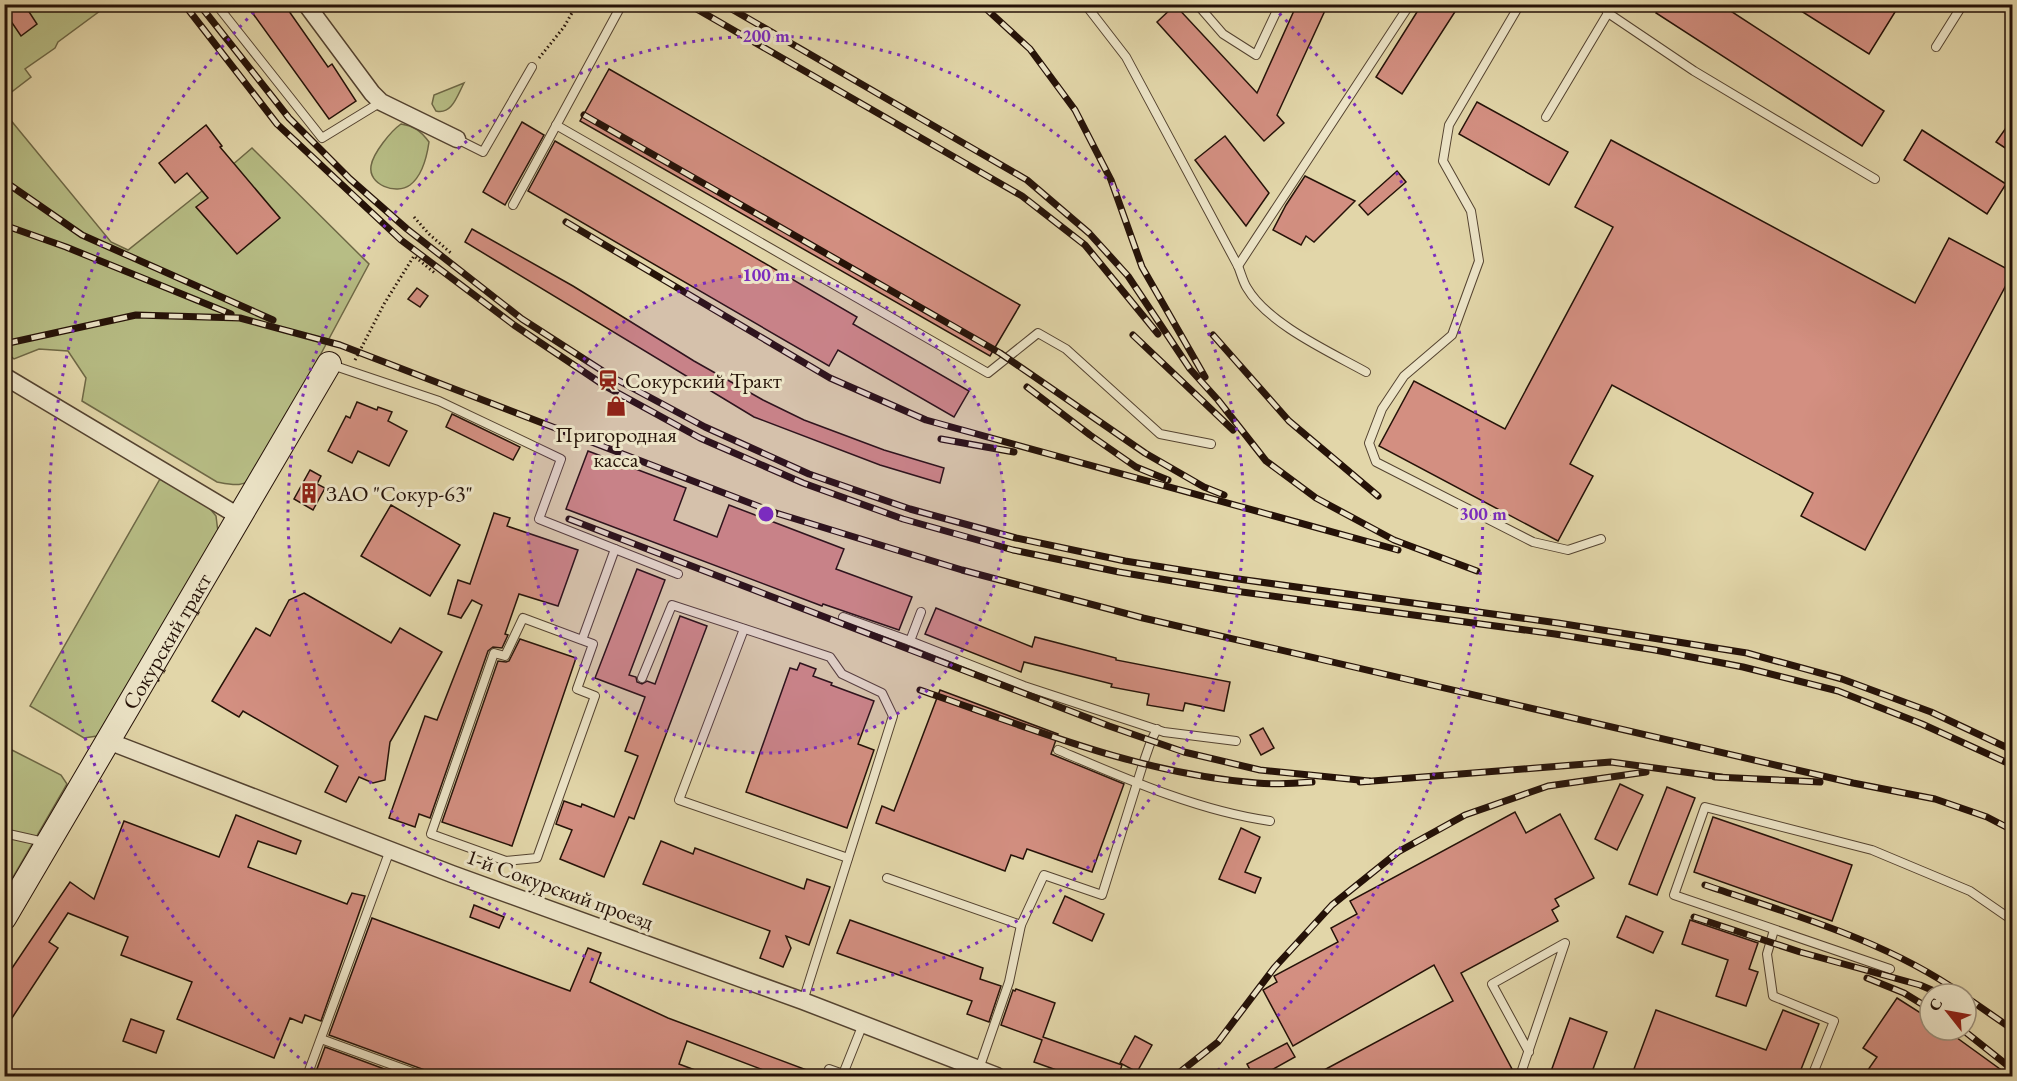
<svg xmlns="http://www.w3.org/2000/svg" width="2017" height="1081" viewBox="0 0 2017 1081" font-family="'EB Garamond',serif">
  <rect width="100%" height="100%" fill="#e2d6a9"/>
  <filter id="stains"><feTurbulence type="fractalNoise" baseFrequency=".00333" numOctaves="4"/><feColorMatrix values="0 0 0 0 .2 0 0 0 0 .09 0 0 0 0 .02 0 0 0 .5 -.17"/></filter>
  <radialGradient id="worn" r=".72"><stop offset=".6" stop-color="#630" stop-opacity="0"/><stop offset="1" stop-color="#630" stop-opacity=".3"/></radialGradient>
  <g fill="#b7bd85" stroke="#6e6846" stroke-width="1.5">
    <path d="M5,5H108L58,42L55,48L25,69L31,77L5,97Z"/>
    <path d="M464,83C457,96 452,115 436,111L432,104L434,95Z"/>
    <path d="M4,112L111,242L128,250L202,191L252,148L369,264L256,475C244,488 233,485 217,482L82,401L86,378L68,351L39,349L14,359L6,352Z"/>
    <path d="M401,124C414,126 421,131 429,142C427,156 422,176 410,185C396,195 368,185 371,166C373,153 391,131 401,124Z"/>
    <path d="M160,479L207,505L216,516L218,532L97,736L84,738L30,706Z"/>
    <path d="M6,747L61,775L67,784L5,891Z"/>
  </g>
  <g fill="#d38f81" stroke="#251208" stroke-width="1.5">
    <path d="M4,4H24L37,24L21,36L4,11Z"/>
    <path d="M246,4H284L328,67L332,64L356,101L329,119Z"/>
    <path d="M1297,4H1328L1277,115L1284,123L1264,141L1157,22L1175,5L1257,93Z"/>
    <path d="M1422,4H1460L1402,94L1376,77Z"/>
    <path d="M1661,4H1720L1884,111L1862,146L1656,13Z"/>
    <path d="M1790,4H1900L1869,54Z"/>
    <path d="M609,69L1020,305L990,356L580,121Z"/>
    <path d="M1477,102L1568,152L1549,185L1459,134Z"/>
    <path d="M2013,118V153L1996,142Z"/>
    <path d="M522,122L544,135L505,205L483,192Z"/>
    <path d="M206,125L222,146L220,147L280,218L237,254L196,207L208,198L187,173L175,183L159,163Z"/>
    <path d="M1922,130L2006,184L1987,214L1904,160Z"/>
    <path d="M1225,136L1269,193L1246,226L1195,160Z"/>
    <path d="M1611,140L1915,303L1949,238L2013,272L1865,550L1801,516L1813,493L1612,385L1570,464L1593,476L1558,541L1379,446L1414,381L1505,429L1613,227L1575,207Z"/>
    <path d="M555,141L857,317L853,324L969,391L954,417L838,350L829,366L528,191Z"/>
    <path d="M1397,171L1406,182L1368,215L1359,205Z"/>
    <path d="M1305,176L1355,201L1314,242L1306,236L1301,245L1273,230L1286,205Z"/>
    <path d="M472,229L573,286L694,361L763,400L804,420L884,450L944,468L940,483L880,465L754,417L465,242Z"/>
    <path d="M417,288L428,296L420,307L408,299Z"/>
    <path d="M357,402L377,410L378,407L392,412L388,421L407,431L389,466L358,451L352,463L328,451L346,416L350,418Z"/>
    <path d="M452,414L520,447L513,460L446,427Z"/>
    <path d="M588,451L686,488L674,520L717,537L729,505L844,549L836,569L912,597L899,630L823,604L822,606L566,509Z"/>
    <path d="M310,470L321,476L317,484L325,488L313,510L294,499Z"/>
    <path d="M391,505L460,545L430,596L361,556Z"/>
    <path d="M494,513L510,518L507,526L578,550L558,606L519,594L505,634L508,635L502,648L493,647L488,651L430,818L419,814L415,827L389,818L425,716L437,720L482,605L472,600L461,618L448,614L458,580L470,584Z"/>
    <path d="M637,569L665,580L629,675L636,677L637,682L642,684L647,681L655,684L680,616L707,626L634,819L629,817L604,877L560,859L572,830L556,824L564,801L581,807L582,804L614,817L638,756L625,751L645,697L595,678Z"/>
    <path d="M304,593L391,643L400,628L442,652L390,742L385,780L373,783L359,777L346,802L325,792L338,766L243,711L239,717L212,701L256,628L270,636L289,600Z"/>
    <path d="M936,608L1032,647L1035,637L1116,658V660L1230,682L1224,711L1185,703L1183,711L1147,705L1149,694L1111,687L1112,684L1024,662L1021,672L925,634Z"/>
    <path d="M520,639L576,658L512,846L442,822L498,661L506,662L509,661Z"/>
    <path d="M800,663L816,669L813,676L832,683L831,685L874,701L858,744L874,750L847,828L746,792L790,668L797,670Z"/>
    <path d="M940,690L1058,734L1051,754L1124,784L1092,872L1027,849L1023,859L1011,855L1005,871L876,823L882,806L894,811Z"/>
    <path d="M1263,728L1274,748L1261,755L1250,735Z"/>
    <path d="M1620,784L1643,795L1617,850L1595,839Z"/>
    <path d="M1667,787L1695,798L1657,895L1629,884Z"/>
    <path d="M1515,812L1526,833L1560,814L1594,878L1555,899L1559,906L1552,910L1558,921L1461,973L1512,1069L1499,1077H1311L1453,1001L1434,965L1293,1046L1263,990L1277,982L1274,976L1338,942L1331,928L1357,914L1350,901Z"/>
    <path d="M236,815L301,841L296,854L258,841L248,867L347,904L352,893L365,896L321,1021L305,1015L302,1023L290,1018L274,1058L177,1019L192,982L121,955L128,937L68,913L49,942L58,948L12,1018L4,1013V980L70,882L94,899L124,821L219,857Z"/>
    <path d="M1713,817L1852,865L1832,921L1694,872Z"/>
    <path d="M1241,828L1260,837L1245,872L1261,878L1255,893L1219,879Z"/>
    <path d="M661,841L693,854L695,848L804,889L807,879L830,887L809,945L786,936L791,948L783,967L760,958L770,931L643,884Z"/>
    <path d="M1065,896L1104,914L1092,941L1053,923Z"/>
    <path d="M474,905L504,917L499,928L470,917Z"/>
    <path d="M1626,916L1663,932L1653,953L1617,937Z"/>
    <path d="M372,918L570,991L588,948L601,953L590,982L668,1018L820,1075V1077H782L687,1041L679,1064L708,1075L707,1077H429L425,1070L329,1035Z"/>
    <path d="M850,920L983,968L980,979L1001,986L989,1022L967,1014L972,1001L837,953Z"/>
    <path d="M1690,920L1758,943L1749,969L1758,972L1746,1006L1716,996L1728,960L1682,944Z"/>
    <path d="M1016,989L1055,1003L1043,1037L1122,1065L1118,1077H1076L1034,1062L1042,1040L1001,1025L1013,990L1015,991Z"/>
    <path d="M1897,998L1930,1019V1030H1946L2011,1077H1863L1877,1057L1863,1048Z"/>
    <path d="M1656,1010L1766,1050L1783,1010L1819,1024L1798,1077H1631Z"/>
    <path d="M1570,1018L1607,1032L1590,1077H1549Z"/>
    <path d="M131,1019L164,1031L156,1053L123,1041Z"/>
    <path d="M1135,1036L1152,1045L1137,1072L1120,1063Z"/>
    <path d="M1287,1043L1295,1057L1259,1077H1254L1247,1064Z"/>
    <path d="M325,1047L406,1077H314Z"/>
  </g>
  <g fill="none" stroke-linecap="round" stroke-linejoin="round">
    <g stroke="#544330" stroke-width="10">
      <g id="lane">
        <path d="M216,4L322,138L381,102"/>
        <path d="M1085,4L1126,57L1238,266C1241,273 1243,282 1247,288C1268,324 1330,352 1366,372"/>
        <path d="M1197,4L1223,34L1256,55L1280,4"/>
        <path d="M1520,4L1449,125L1443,161L1471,211L1479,261L1452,335L1404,376L1382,409L1369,443L1376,462L1533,542L1568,550L1601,539"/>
        <path d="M1602,4L1608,13L1694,71L1875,179"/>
        <path d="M1936,47L1963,4"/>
        <path d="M1546,117L1608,13"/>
        <path d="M556,125L988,373L1038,333L1066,349L1160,434L1211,444"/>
        <path d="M457,139L483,152L532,67"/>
        <path d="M513,205L622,4"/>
        <path d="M1238,266L1410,4"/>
        <path d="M332,365L439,401L561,459L539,519L678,574"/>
        <path d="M921,612L910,641L1024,686L1164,732L1236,741"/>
        <path d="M843,617L910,641"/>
        <path d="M744,629L679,800L848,858"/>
        <path d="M582,640L593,644L577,689L595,696L537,858L506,861L431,834L494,653L505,656L523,618L582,640L615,549"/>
        <path d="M642,678L672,605L830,657L842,674L882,693L893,716L803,1001"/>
        <path d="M1058,750C1124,778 1198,811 1270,821"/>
        <path d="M4,833L44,842"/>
        <path d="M887,878L1021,925L1044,875L1102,895L1143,764L1151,741L1157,729"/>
        <path d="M1774,930L1767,954L1773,996L1834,1021L1812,1076"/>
        <path d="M1890,969L1674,895L1705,807L1872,850L1970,891L2012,920"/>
        <path d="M321,1039L423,1076"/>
        <path d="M979,1069L1009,982L1021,925"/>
        <path d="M307,1076L390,850"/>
        <path d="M826,1076L829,1069L843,1074L863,1024"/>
        <path d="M1520,1076L1565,943L1492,984L1529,1052"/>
      </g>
    </g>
    <g stroke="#544330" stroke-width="19">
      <g id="street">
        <path d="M306,4L372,93L381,102L457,139"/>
        <path d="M4,376L240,517"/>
        <path d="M108,741L452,874L803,1001L997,1076"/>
      </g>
    </g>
    <g stroke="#251208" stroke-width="26">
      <g id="secondary">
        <path id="s1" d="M4,918L329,364"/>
      </g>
    </g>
    <g stroke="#251208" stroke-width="3" stroke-dasharray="1.5 3" stroke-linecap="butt">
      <path d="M539,58L564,27L577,4"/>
      <path d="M414,217L429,234L452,254"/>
      <path d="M355,360L384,304L414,256L436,274"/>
    </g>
    <use href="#lane" stroke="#ece4c7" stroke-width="8"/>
    <use href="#street" stroke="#ece4c7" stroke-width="16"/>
    <use href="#secondary" stroke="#ece4c7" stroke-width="24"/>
    <g stroke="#251208" stroke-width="7">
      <g id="rail">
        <path d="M184,4L277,124L401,240L514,325L605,386L700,438L803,483L903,519L1013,550L1119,572L1227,590L1555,634L1655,650L1743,667L1838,691L1922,724L2012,765"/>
        <path d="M199,4L289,118L350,179L407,229L522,319L612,377L705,427L809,474L910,509L1016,538L1125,561L1231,578L1558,623L1747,653L1842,679L1931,712L2012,750"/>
        <path d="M688,4L1022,196L1085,245L1158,334"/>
        <path d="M723,4L1027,180L1089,233L1128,276L1190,369L1218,400L1266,461L1316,498L1394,540L1477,571"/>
        <path d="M981,4L1030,49L1075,110L1111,180L1142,267L1205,377"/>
        <path d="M584,115L1000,353L1145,453L1204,487L1224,495"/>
        <path d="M4,181L82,235L273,320"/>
        <path d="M566,222L830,378L926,420L1398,550"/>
        <path d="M4,225L66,247L231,314"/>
        <path d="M1133,335L1233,430"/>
        <path d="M1213,335L1289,421L1378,496"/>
        <path d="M4,344L136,315L240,318L340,345L776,513L962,570L1143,618L1853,783L1935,799L1987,817L2012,830"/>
        <path d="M1027,387L1090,435L1136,467L1168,480"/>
        <path d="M941,439L1014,452"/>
        <path d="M569,519L1109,726L1184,752L1260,770L1369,781"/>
        <path d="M920,690C1030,728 1140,774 1257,783C1275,785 1294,783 1312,782"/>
        <path d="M1715,777L1820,782"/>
        <path d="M1360,782L1611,762L1721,777"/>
        <path d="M1705,885C1793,915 1885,940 1962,994"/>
        <path d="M1694,917L1800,952L1920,985L1941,994"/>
        <path d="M1867,978L1904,993L1930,1009"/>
        <path d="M1966,997L2012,1029"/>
        <path d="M1963,1030L2012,1069"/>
        <path d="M1175,1076L1218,1042L1274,968L1332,905L1398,852L1465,815L1548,786L1646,772"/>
      </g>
    </g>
    <use href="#rail" stroke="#ece4c7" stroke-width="4.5" stroke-dasharray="14" stroke-linecap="butt"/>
  </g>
  <circle cx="766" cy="514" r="239" fill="#7b2cbf" fill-opacity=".12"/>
  <g fill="none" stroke="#7b2cbf" stroke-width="3" stroke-dasharray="3 6">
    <circle cx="766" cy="514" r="239"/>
    <circle cx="766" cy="514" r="478"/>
    <path d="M320 1075A717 717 0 0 1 259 7M1273 7A717 717 0 0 1 1212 1075"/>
  </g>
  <defs>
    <g id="station-bare" transform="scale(1.62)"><path d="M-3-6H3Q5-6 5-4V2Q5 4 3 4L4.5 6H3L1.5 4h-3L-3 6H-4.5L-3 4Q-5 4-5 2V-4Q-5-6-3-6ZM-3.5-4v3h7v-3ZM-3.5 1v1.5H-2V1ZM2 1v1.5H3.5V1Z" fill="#8f2418" stroke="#ece4c7" stroke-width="2.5" paint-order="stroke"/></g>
    <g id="shop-bare" transform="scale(1.62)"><path d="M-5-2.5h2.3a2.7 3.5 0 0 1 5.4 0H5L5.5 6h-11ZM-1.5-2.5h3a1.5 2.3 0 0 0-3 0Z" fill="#8f2418" stroke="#ece4c7" stroke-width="2.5" paint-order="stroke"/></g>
    <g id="building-bare" transform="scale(1.62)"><path d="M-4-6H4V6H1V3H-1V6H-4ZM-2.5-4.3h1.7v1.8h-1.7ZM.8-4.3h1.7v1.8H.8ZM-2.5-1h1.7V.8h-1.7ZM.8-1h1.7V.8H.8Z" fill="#8f2418" stroke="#ece4c7" stroke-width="2.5" paint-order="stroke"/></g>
  </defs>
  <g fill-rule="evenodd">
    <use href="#station-bare" x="608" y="380"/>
    <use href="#shop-bare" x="616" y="406"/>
    <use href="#building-bare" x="309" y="493"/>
  </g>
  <g text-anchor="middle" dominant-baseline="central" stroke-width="6" stroke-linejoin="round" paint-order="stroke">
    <g font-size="22" fill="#251208" stroke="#ece4c7" text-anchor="start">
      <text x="625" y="380">Сокурский Тракт</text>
      <text x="616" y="434" text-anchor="middle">Пригородная<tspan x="616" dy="25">касса</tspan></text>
      <text x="326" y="493">ЗАО "Сокур-63"</text>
    </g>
    <g font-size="22" fill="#251208" stroke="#ece4c7">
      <text stroke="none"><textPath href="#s1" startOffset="321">Сокурский тракт</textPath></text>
      <text transform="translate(560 889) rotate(20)">1-й Сокурский проезд</text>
    </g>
  </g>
  <circle cx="766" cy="514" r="9" fill="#7b2cbf" stroke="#ece4c7" stroke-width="3"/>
  <g font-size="18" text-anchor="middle" font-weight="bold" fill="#7b2cbf" stroke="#ece4c7" stroke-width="6" stroke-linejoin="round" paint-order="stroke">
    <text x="766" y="42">200 m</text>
    <text x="766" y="281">100 m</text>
    <text x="1483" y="520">300 m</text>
  </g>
  <rect width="2017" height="1081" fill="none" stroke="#e2d6a9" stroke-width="24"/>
  <rect x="6" y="6" width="2005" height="1069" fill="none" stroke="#251208" stroke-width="3"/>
  <rect x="12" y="12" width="1993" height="1057" fill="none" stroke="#251208" stroke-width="1.5"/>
  <g transform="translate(1948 1012) rotate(301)"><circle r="28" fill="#ece4c7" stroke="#9c907b" stroke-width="1.5"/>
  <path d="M0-4.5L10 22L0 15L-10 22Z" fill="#8f2418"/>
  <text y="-9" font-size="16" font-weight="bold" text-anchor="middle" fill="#251208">С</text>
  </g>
  <rect width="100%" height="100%" filter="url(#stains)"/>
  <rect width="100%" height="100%" fill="url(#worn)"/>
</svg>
